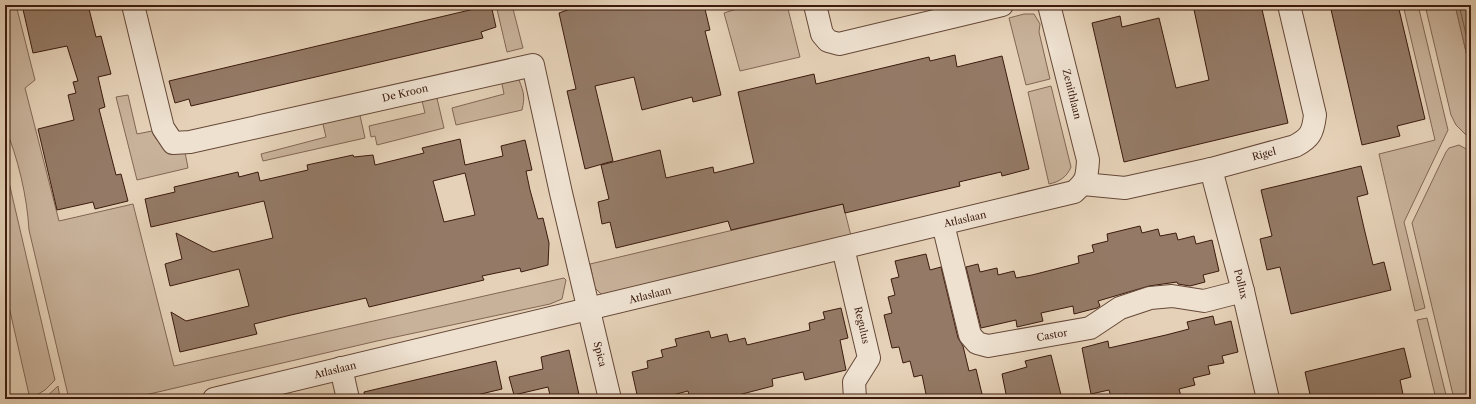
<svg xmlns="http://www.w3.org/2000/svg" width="1476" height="404" viewBox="0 0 1476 404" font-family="'Libre Caslon Text',serif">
  <rect width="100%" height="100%" fill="#e5d1b7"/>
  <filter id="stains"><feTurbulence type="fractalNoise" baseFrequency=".005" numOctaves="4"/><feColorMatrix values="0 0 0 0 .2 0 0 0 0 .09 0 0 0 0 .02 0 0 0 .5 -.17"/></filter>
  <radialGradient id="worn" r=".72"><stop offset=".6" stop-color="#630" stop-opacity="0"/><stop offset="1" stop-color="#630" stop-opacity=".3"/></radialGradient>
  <g fill="#c8b29a" stroke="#826654">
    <path d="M5,5H16L35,80L25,88L59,221L133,204L174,366L564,278L566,280L562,299L550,304L377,341L128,399H69L29,230C27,196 18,158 5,127Z"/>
    <path d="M496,5H512L523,48L507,52Z"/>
    <path d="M749,5H787L800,57L740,71L724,13Z"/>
    <path d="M1403,5H1418L1448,130L1404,222L1425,308L1415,311L1379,154L1435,140Z"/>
    <path d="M1425,5H1455L1471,73V140L1456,125L1451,115Z"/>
    <path d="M1024,14H1034L1040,24L1039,32L1050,79L1026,85L1009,18Z"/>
    <path d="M511,77L519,80C524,93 525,97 522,110L456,125L452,108L504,94L501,79Z"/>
    <path d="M1051,86L1071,167C1067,177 1059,182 1049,184L1028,92Z"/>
    <path d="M436,94L444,128L377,145L375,136L371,137L369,126L425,113L421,97Z"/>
    <path d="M128,95L137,134L152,131C158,147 170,149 185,152L188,168L137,180L116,97Z"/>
    <path d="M359,111L365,138L263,161L261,154L326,137L322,120Z"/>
    <path d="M1459,145L1468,150L1471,161V399H1454L1412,223L1446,152L1449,148Z"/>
    <path d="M8,178L55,380L45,390L30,399L5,289V179Z"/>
    <path d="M843,204L852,240L606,299L595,288L590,264Z"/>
    <path d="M1427,318L1447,399H1436L1417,320Z"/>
    <path d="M58,386L60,399H44Z"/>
  </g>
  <path fill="#ac937e" stroke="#7f6351" d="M1455,5H1471V73Z"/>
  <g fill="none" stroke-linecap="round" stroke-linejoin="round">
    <path stroke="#745746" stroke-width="1" d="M1459,5L1471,55"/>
  </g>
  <g fill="#947a66" stroke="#3c1b0e" fill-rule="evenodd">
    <path d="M22,5H88L96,37L101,36L111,74L98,77L105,107L99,109L116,175L121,174L128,201L95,209L93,202L57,210L38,129L74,120L68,95L76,93L73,82L78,81L67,46L33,53Z"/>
    <path d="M491,5L496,27L481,32L483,38L191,106L189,99L175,103L169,81Z"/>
    <path d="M569,5H704L710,30L705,31L721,95L693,102L692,97L642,110L634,77L595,86L613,161L585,169L567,91L576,89L559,13L570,9Z"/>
    <path d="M1193,5H1261L1288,123L1124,162L1092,23L1120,16L1122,27L1159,18L1176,88L1209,80Z"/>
    <path d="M1330,5H1398L1425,119L1397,126L1400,136L1362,145Z"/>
    <path d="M955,55L957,67L1002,56L1029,169L1002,176L1001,172L959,182L960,186L845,213L843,204L731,230L728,221L616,248L610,222L602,224L598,202L609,199L601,165L660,150L666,178L713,167L714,173L754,163L738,92L814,74L816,84L929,57L930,61Z"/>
    <path d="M460,139L465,165L503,156L501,146L525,140L532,170L526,171L530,190L538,219L543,218L549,243L548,265L521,272L520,268L482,276L484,280L369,307L366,298L291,315L254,324L257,334L180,352L171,312L186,321L249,306L239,269L170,286L165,264L182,259L176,233L213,252L273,238L264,201L151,227L145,199L175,192L174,187L238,172L239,177L258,172L260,181L308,170L307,165L353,155L354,157L373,155L375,165L424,153L422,148ZM465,173L475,215L444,222L433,181Z"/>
    <path d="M1361,166L1368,194L1357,197L1364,228L1373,265L1384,262L1391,290L1291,314L1280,267L1267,270L1264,257L1260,239L1272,236L1261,190Z"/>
    <path d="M1140,226L1142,233L1158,229L1160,236L1176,233L1178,240L1194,236L1196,244L1212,240L1219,271L1203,275L1205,282L1190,286L1178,284L1177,282L1149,286L1098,301L1100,306L1097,308L1074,314L1073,306L1041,313L1043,321L1017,327L1016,320L981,328L966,267L978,264L980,272L997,268L998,275L1014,271L1016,278L1032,275L1079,263L1078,256L1094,252L1092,245L1108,241L1107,234Z"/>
    <path d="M926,254L930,270L941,267L958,338L963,346L969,371L976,369L982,394L961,399H927L922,375L914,377L910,361L903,363L899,347L892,348L884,315L892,313L888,297L895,295L891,279L899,277L895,261Z"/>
    <path d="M841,308L848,338L840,340L846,370L805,380L803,372L772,379L773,386L723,399H690L688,391L657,399H638L632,372L648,368L647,361L663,357L661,350L677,346L675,339L709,331L711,338L727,334L729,342L745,338L747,345L810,330L809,323L825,319L823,312Z"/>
    <path d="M1213,316L1215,325L1231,321L1238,352L1222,356L1224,363L1208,366L1210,374L1193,378L1195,385L1179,389L1181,396L1169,399H1128L1127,394L1111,397L1109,390L1091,394L1082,348L1108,341L1109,348L1166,335L1189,329L1187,322Z"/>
    <path d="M1404,348L1411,377L1400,380L1404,399H1311L1305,372Z"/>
    <path d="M569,350L580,399H551L548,387L514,395L509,377L543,369L541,357Z"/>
    <path d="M1051,355L1062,399H1007L1002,374L1027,367L1025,361Z"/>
    <path d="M496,361L502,389L460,399H365L364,392Z"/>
  </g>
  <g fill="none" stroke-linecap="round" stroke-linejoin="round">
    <g stroke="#664838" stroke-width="24">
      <g id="minor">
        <path d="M133,5L163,128L173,143L190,142L533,65L561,193L610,399"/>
        <path d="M815,5L822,34L828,41L839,44L1002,5"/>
        <path d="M1211,169L1243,291L1268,399"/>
        <path d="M1083,184L1125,188L1211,169L1295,146C1310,138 1313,133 1315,115L1289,5"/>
        <path d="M943,224L970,335L977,343L988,346L1090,328L1120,308L1150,298L1172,296L1204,301L1243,291"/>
        <path d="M843,248L869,358L854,382L855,399"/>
        <path d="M341,368L348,399"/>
      </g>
    </g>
    <g stroke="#664838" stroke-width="24">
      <path id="tertiary" d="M214,399L1074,192C1087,181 1087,177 1088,160L1049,5"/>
    </g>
    <use href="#minor" stroke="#eee1d0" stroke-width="22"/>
    <use href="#tertiary" stroke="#eee1d0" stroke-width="22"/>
  </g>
  <g text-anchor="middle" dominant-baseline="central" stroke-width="3.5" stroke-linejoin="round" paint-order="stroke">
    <g font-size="10" fill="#3c1b0e" stroke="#eee1d0">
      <text transform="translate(405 93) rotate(-13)">De Kroon</text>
      <text transform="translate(1072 94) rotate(76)">Zenithlaan</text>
      <text transform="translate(1264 154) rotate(-15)">Rigel</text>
      <text transform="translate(965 219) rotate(-13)">Atlaslaan</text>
      <text transform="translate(1241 284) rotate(76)">Pollux</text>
      <text transform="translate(650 295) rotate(-14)">Atlaslaan</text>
      <text transform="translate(862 325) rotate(77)">Regulus</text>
      <text transform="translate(1052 335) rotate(-10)">Castor</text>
      <text transform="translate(600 354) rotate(76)">Spica</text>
      <text transform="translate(335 370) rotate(-14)">Atlaslaan</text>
    </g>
  </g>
  <rect width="1476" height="404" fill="none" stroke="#e5d1b7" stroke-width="20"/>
  <rect x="6" y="6" width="1464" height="392" fill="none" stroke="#3c1b0e" stroke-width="2"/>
  <rect x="10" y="10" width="1456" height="384" fill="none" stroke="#3c1b0e"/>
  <rect width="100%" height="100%" filter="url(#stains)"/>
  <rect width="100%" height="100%" fill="url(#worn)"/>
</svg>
